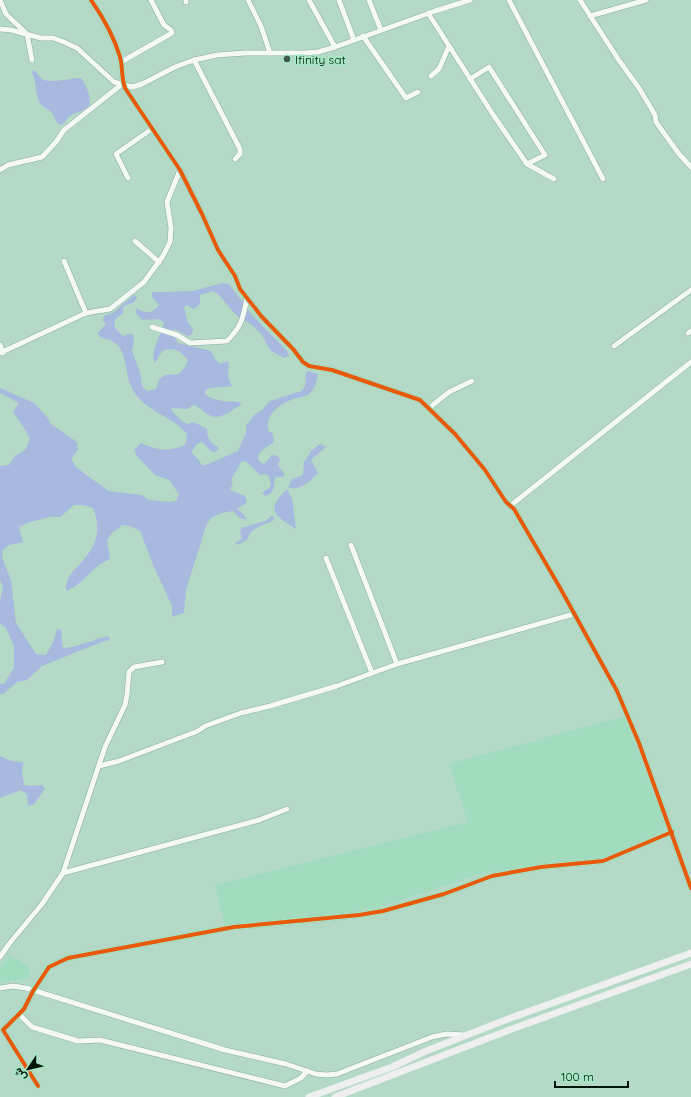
<svg xmlns="http://www.w3.org/2000/svg" width="691" height="1097" viewBox="0 0 691 1097" font-family="Quicksand,Vazirmatn,sans-serif">
  <rect width="100%" height="100%" fill="#b4d9c6"/>
  <g fill="#a1dcbe">
    <path d="M625,716L665,824L664,831L603,859L559,862L497,871L476,875L396,902L368,910V907L344,915L300,918L226,929L215,885L468,822L449,764Z"/>
    <path d="M9,955L26,965H28L30,978L0,982V968Z"/>
  </g>
  <g fill="#a7b9de">
    <path d="M33,70C37,72 39,76 42,79C50,84 71,78 81,78C87,86 90,95 90,105C82,114 74,111 68,118C65,121 65,123 61,125C55,122 56,119 52,113C49,109 44,108 40,103C35,95 37,82 32,73Z"/>
    <path d="M222,283L229,284L253,316L287,351L289,356L284,358L270,350L262,335L252,325L236,315L218,294L213,291L200,295C200,302 201,306 193,309L187,305L184,307L188,323L193,329L192,334L188,336L174,329L173,334L178,343L211,351L215,359L220,364L228,361L229,366L228,377L232,386L209,388L205,391V394C213,402 230,401 240,402L241,405C233,409 221,420 211,416C205,414 202,408 194,405L187,409L172,408L171,410L182,421L188,424L194,422L207,429C207,438 210,443 218,447V450L215,452L211,451L202,442L197,444L191,452L198,459L202,465H206L238,451L246,433V426L254,415L262,410L270,401L301,391L305,386L306,373L308,371L318,374C317,381 315,389 309,394C305,397 299,397 294,399C279,404 264,415 269,432L273,433L274,442C266,449 259,449 258,459L260,462L264,464L272,455L277,456L280,459L278,465L285,475L283,477H278L275,478C274,486 275,493 265,496L262,493L270,487L271,483L268,475L265,474L260,475L247,462L242,461L231,480L233,482L230,490L245,496L247,502C244,506 240,506 237,509L245,516L247,520L240,518L233,511L221,513L210,519L206,526L186,590L184,613L172,617V606L154,567L140,531L130,526L122,525L111,534L107,541L109,551L110,559C92,566 83,585 66,591C65,578 71,574 79,565C95,548 103,531 93,508L83,505H74L60,517H50L27,523L19,527L23,542L9,545L2,551L3,560L11,580L16,623L36,654L46,655L53,642L57,629L61,630L63,648L72,647L108,636L110,640L104,641L42,666L27,680L17,682L3,694H0V684H4L14,668V646L6,628L0,623V601L3,587L0,580V466L9,465L15,456L25,450L30,439L26,431L13,412L19,403L0,393V388L34,403L47,417L51,424L77,442L78,450L71,459L76,467L85,474L109,491L142,495L149,500L169,502L176,501L179,494L169,480L155,475L137,456L134,450L141,443C157,450 170,453 186,444L187,434C183,430 180,426 175,423C160,413 139,405 131,386C123,368 129,340 101,338L97,333L106,325L103,321L104,316L114,312L134,295L137,296C135,305 128,303 123,307V314C109,320 114,330 124,336L128,334H133L134,341L132,351L140,372L142,386L147,391L156,389L159,379L166,375L179,374L185,367L188,360C179,350 175,347 162,351L155,363C149,351 162,335 164,322L157,319L142,320L136,313V308C145,314 152,314 159,305L152,297V292H162L193,291Z"/>
    <path d="M320,444L326,447L311,460L318,473C308,482 303,490 288,488L292,479L301,476L303,474L304,462L312,450Z"/>
    <path d="M287,489L292,498L296,529C274,515 265,511 287,489Z"/>
    <path d="M271,516H273L274,518L273,521C262,526 251,527 247,540L237,545L235,543L242,539L240,531L241,528L266,521Z"/>
    <path d="M0,756L11,761L23,762L22,771L24,785L31,786L42,785L45,789L34,804L28,806L27,794L21,790L0,798Z"/>
  </g>
  <g fill="none" stroke-linecap="round" stroke-linejoin="round">
    <g stroke="#8caa9b" stroke-width="6">
      <g id="minor">
        <path d="M0,0L6,14L27,34L32,60"/>
        <path d="M91,0C103,17 114,37 120,57C123,67 121,77 125,88L180,170L202,214L218,250L235,276L240,289L262,317L293,349L303,362L309,366L332,370L420,400L455,434L485,470L506,502L514,509L559,586L617,691L639,743L691,888"/>
        <path d="M186,0V2"/>
        <path d="M248,0L261,26L270,53"/>
        <path d="M309,0L335,47"/>
        <path d="M339,0L354,40"/>
        <path d="M369,0L381,30"/>
        <path d="M509,0L603,179"/>
        <path d="M580,0L618,59L639,88L655,115L656,122L679,154L691,167"/>
        <path d="M428,13L494,116L527,164L554,179"/>
        <path d="M590,16L646,0"/>
        <path d="M0,29L11,30L41,38H53L64,42L77,48L114,82L132,87L142,84L175,67L194,60L217,55L245,53H306L318,52L335,47L435,11L470,0"/>
        <path d="M363,36L406,98L418,92"/>
        <path d="M194,60L240,149V154L235,159"/>
        <path d="M121,62L172,33L171,30L164,25L151,0"/>
        <path d="M431,76L439,69L449,46"/>
        <path d="M470,79L489,67L545,155L527,164"/>
        <path d="M0,170L8,165L42,157L56,142L64,130L121,85"/>
        <path d="M128,178L116,154L153,128"/>
        <path d="M135,241L159,262"/>
        <path d="M64,261L86,313"/>
        <path d="M152,327L177,335L190,343L227,341C242,326 243,318 247,298"/>
        <path d="M688,333L691,331"/>
        <path d="M0,345L3,353"/>
        <path d="M614,346L691,290"/>
        <path d="M0,353L86,313L110,309L144,282L163,256L170,242L171,228L167,202L180,170"/>
        <path d="M429,408L449,392L472,381"/>
        <path d="M510,506L691,362"/>
        <path d="M351,545L397,664"/>
        <path d="M326,558L372,673"/>
        <path d="M99,766L119,761L198,731L205,726L241,713L270,706L337,686L397,664L574,614"/>
        <path d="M63,873L259,820L287,809"/>
        <path d="M0,957L9,944L42,904L63,873L105,747L125,705L127,695L129,672L134,667L162,662"/>
        <path d="M0,988L13,986L26,988L225,1050L286,1064L316,1074L327,1075L337,1074L432,1037L446,1034L465,1035"/>
        <path d="M19,1014L32,1027L78,1041L100,1040L285,1086L301,1078L307,1071"/>
        <path d="M38,1086L3,1030L24,1009L33,991L49,967L68,958L234,927L359,915L383,911L444,894L492,876L541,867L603,861L672,832"/>
      </g>
    </g>
    <g stroke="#ddeee5" stroke-width="7">
      <g id="major">
        <path d="M309,1097L392,1067L426,1051L508,1019L691,953"/>
        <path d="M335,1097L512,1029L691,964"/>
      </g>
    </g>
    <use href="#minor" stroke="#f4f9f6" stroke-width="5"/>
    <use href="#major" stroke="#efeff0" stroke-width="6"/>
    <g stroke="#a5e8c5" stroke-width="6">
      <g id="cycleway">
        <path d="M91,0C103,17 114,37 120,57C123,67 121,77 125,88L180,170L202,214L218,250L235,276L240,289L262,317L293,349L303,362L309,366L332,370L420,400L455,434L485,470L506,502L514,509L559,586L617,691L639,743L691,888"/>
        <path d="M38,1086L3,1030L24,1009L33,991L49,967L68,958L234,927L359,915L383,911L444,894L492,876L541,867L603,861L672,832"/>
      </g>
    </g>
    <use href="#cycleway" stroke="#e8590c" stroke-width="4"/>
  </g>
  <circle fill="#3f5a4b" stroke="#a5e8c5" stroke-width="1.5" cx="287" cy="59" r="4"/>
  <g text-anchor="middle" dominant-baseline="central" stroke-width="3.5" stroke-linejoin="round" paint-order="stroke">
    <g font-size="12" fill="#001509" stroke="#a5e8c5" text-anchor="start">
      <text x="295" y="59">Ifinity sat</text>
    </g>
  </g>
  <g transform="translate(28 1069) rotate(235)" stroke="#a5e8c5" stroke-width="3" paint-order="stroke">
  <path d="M0-3L7 15L0 10L-7 15Z" fill="#001509"/>
  <text y="-6" font-size="11" font-weight="bold" text-anchor="middle" fill="#001509">ش</text>
  </g>
  <path d="M555 1081v6h73v-6" fill="none" stroke="#001509" stroke-width="2"/>
  <text x="561" y="1081" font-size="12" fill="#001509" stroke="#a5e8c5" stroke-width="3" paint-order="stroke">100 m</text>
</svg>
